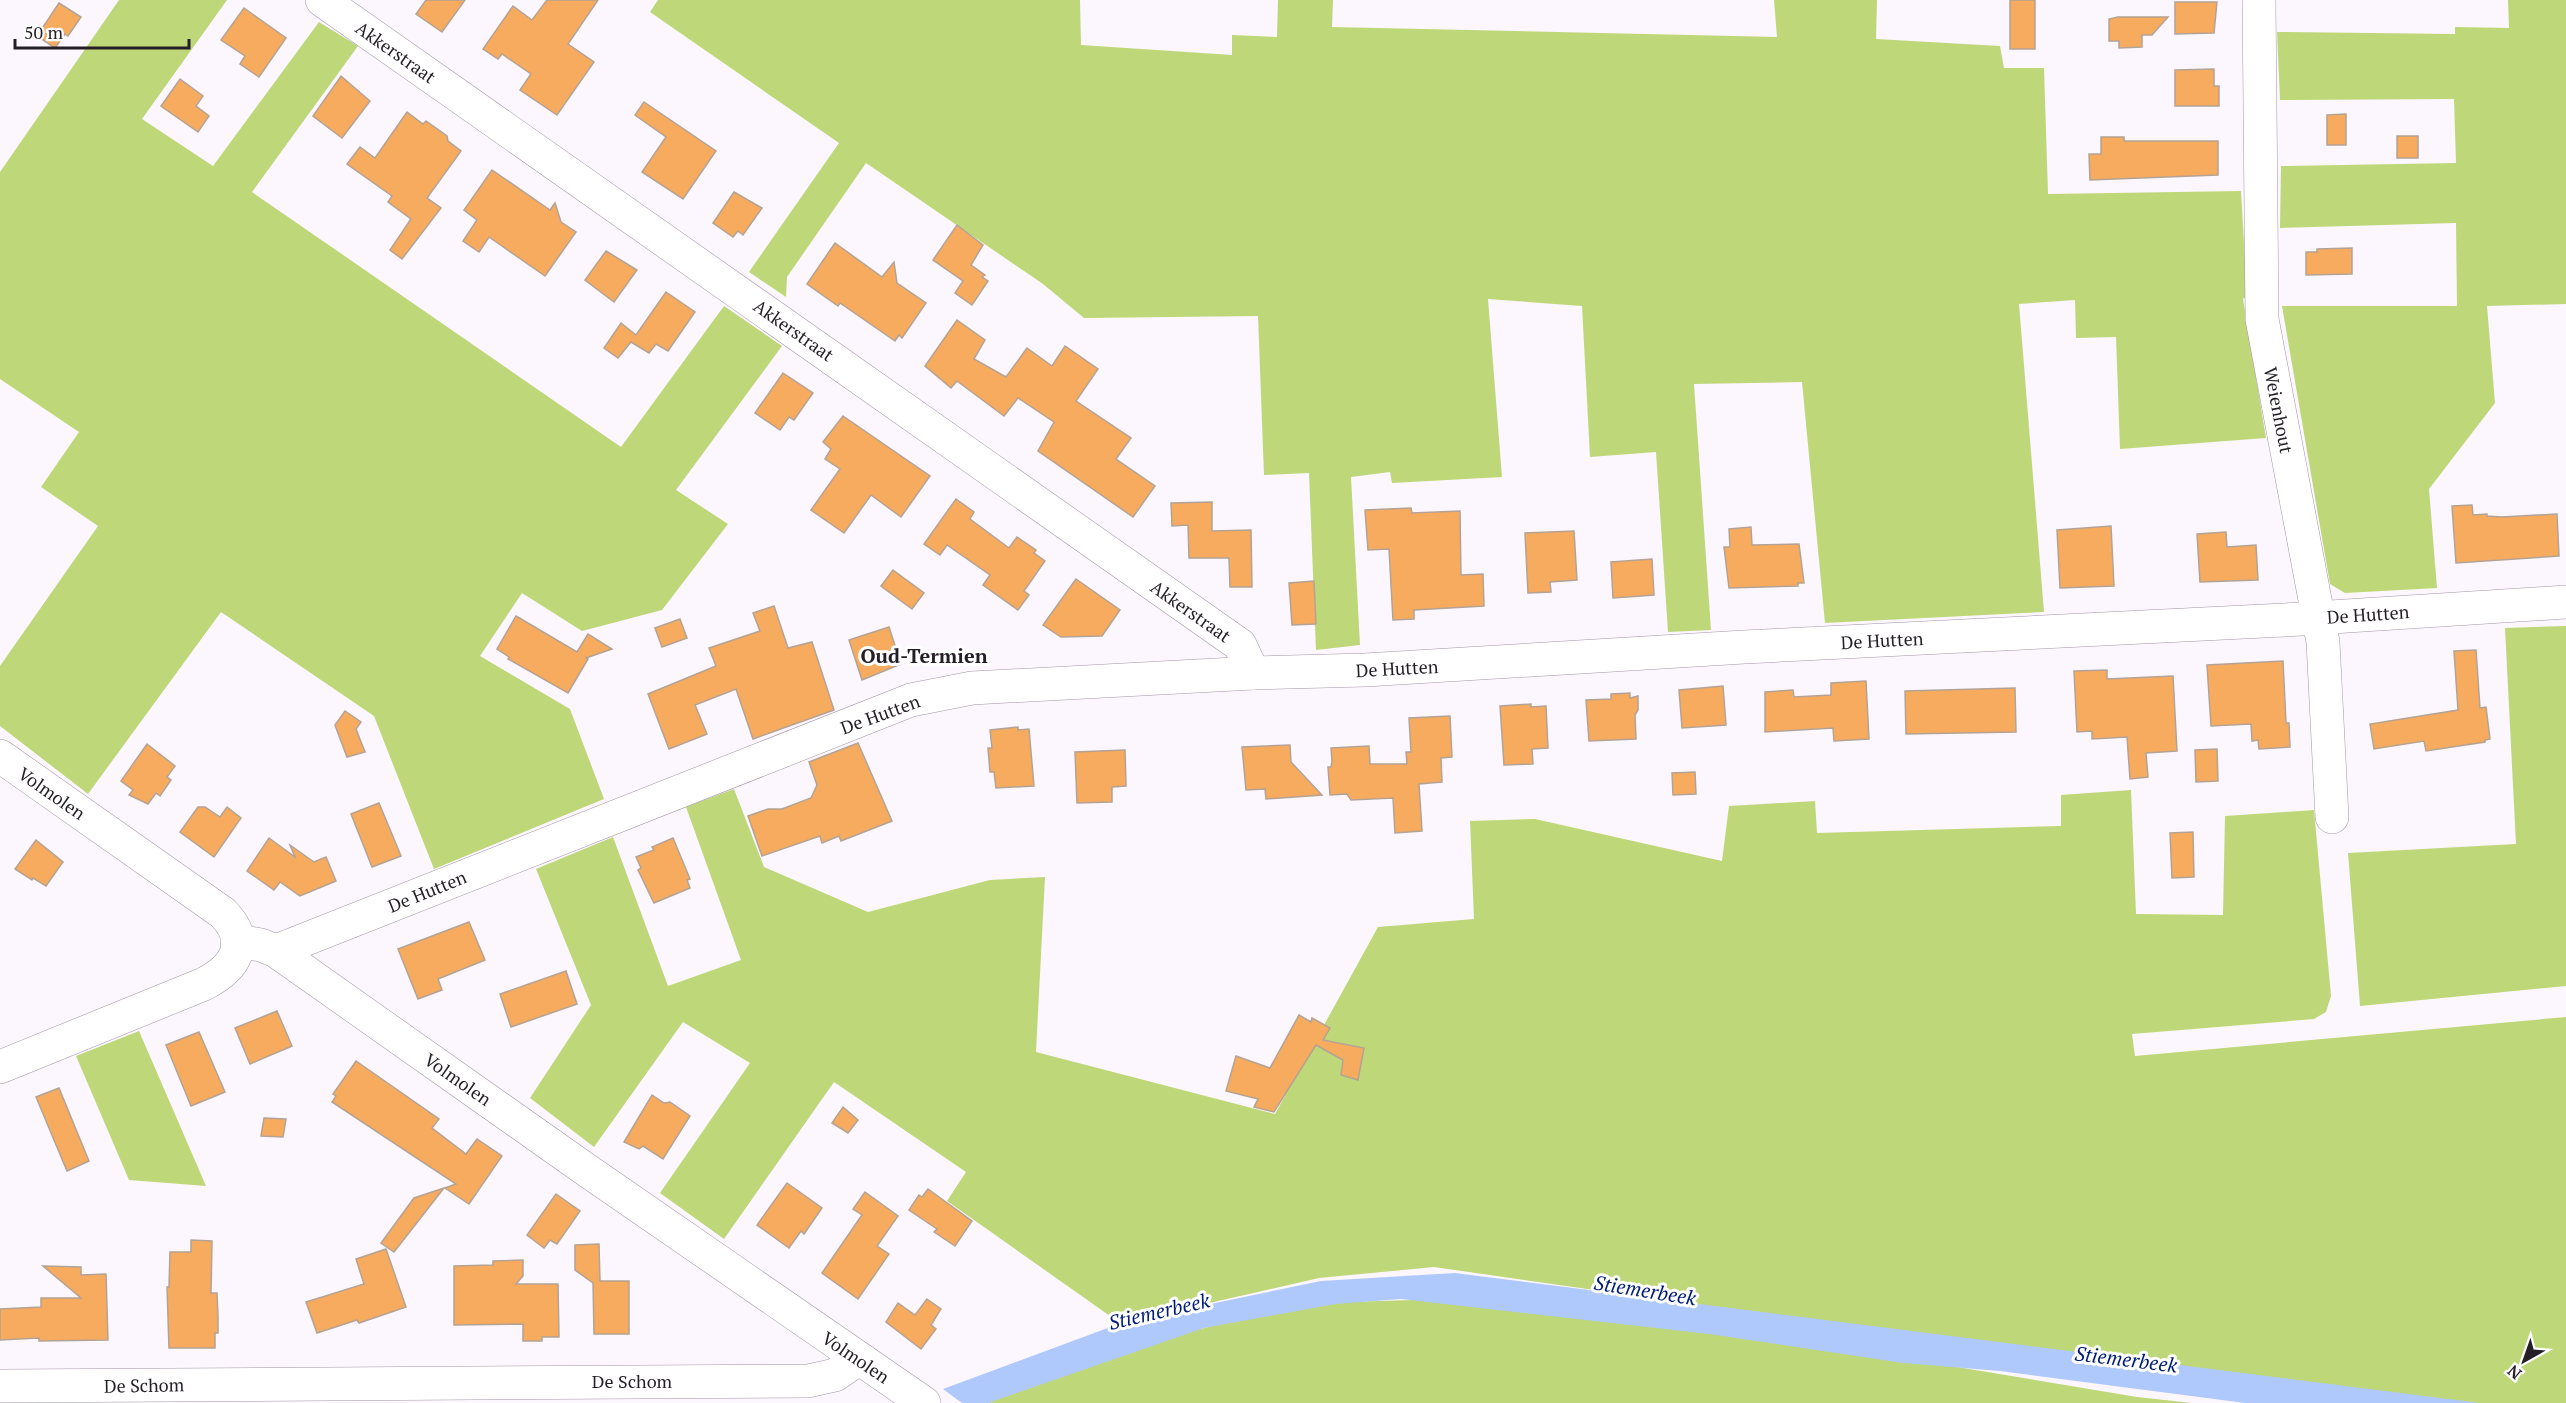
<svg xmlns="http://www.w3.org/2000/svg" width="2566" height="1403" viewBox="0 0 2566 1403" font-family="'PT Serif',serif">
  <rect width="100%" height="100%" fill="#fcf6fe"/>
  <g fill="#bed778">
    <path d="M119,0H227L142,119L213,166L319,22L358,46L252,192L621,447L724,306L782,346L676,490L728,524L662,610L582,631L522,593L480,656L570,709L604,799L434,869L374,716L221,612L88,794L0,726V666L98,526L41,487L79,432L0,379V172Z"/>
    <path d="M658,0H1080L1081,45L1232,55V35L1277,37L1278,0H1333L1332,27L1777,37L1774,0H1877L1876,39L2000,46L2004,68H2044L2048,194L2241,191L2247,296L2243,299L2266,438L2120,449L2116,337L2076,338L2075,300L2019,304L2044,612L1825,623L1802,382L1694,384L1711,630L1668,632L1656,452L1590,457L1582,306L1488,299L1502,477L1392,483L1390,472L1351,477L1360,645L1316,650L1309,473L1264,475L1258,316L1084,318L1043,284L866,163L787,277L786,297L749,272L839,143L650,12Z"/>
    <path d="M2508,0H2566V304L2487,306L2495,403L2429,489L2437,588L2345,593L2330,584L2282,306H2457L2456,223L2280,228L2281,166L2456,163L2454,99L2280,100L2277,32L2455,34V27L2509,28Z"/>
    <path d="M2566,626V986L2360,1006L2348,853L2516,844L2505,628Z"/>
    <path d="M734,789L764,867L868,912L990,880L1045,877L1036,1052L1275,1114L1378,927L1474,919L1470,821L1535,819L1722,861L1729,806L1815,801L1817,833L2061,826V795L2131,790L2136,914L2223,915L2225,816L2314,810L2331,996L2326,1012L2314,1019L2132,1034L2135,1056L2566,1017V1403H2414L1992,1347L1434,1267L1319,1278L1152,1316H1110L947,1201L966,1172L834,1082L724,1239L660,1193L750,1063L683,1022L594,1147L530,1098L591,1005L536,869L613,837L668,986L741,960L686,807Z"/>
    <path d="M139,1031L206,1186L129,1180L76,1056Z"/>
    <path d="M1414,1300L1490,1303L1771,1336L2137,1397L2192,1403H988L1092,1355L1309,1303Z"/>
  </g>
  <path fill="#afc9fc" d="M1455,1273L2480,1403H2245L2000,1371L1903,1363L1709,1334L1401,1299L1335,1304L1204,1328L988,1403H962L943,1389L1124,1322L1321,1281Z"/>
  <g fill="#f7ab5f" stroke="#b4a394" stroke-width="1.5">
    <path d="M426,0H465L442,32L416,14Z"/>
    <path d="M547,0H598L568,44L594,62L557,115L520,90L531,74L502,54L498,59L483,49L513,6L532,20Z"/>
    <rect x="2010" y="0" width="25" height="49"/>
    <path d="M2175,2H2217L2214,33L2175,34Z"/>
    <path d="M59,3L81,17L68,36L65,34L55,48L37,36Z"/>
    <path d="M244,8L286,38L259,77L240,64L245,56L221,40Z"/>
    <path d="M2118,17H2168L2152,35H2142V47L2119,48V41H2109V19Z"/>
    <path d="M2214,69V86H2219V106H2175V70Z"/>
    <path d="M341,76L370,101L342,138L313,116Z"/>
    <path d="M180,79L203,96L196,106L209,116L198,132L161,106Z"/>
    <path d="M644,102L716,151L683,199L642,172L666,137L635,115Z"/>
    <path d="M407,112L423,124L426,121L447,136L448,141L461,151L427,198L441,208L402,259L390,250L411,219L388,202L392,196L347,164L360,147L375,158Z"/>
    <path d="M2346,114V145H2327V115Z"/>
    <rect x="2397" y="136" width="21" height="22"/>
    <path d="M2101,137H2124V141H2218V175L2090,180L2089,154H2101Z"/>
    <path d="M492,170L550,210L555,203L561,222L576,232L545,276L489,237L479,252L463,241L477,220L464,210Z"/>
    <path d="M734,192L762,208L743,235L738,231L733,237L713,223Z"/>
    <path d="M957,225L983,245L971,265L985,275L982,277L988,281L972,305L955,293L963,281L933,260Z"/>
    <path d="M835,243L882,277L894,262L897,283L926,303L902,338L899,335L895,341L840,303L838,306L807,284Z"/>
    <path d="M2352,248V274L2306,275V252H2317V249Z"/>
    <path d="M606,251L637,270L614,302L585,280Z"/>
    <path d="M666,292L695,312L668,351L656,344L649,353L631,342L618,358L604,348L621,323L636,335Z"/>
    <path d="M957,320L985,340L974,359L1006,377L1027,348L1052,366L1065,346L1098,369L1076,401L1131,438L1116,459L1155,486L1133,517L1038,451L1054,422L1018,398L1004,416L957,381L951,388L925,366Z"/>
    <path d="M783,373L813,393L794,420L789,417L780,430L755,413Z"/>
    <path d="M843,416L930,476L901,517L871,495L844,533L811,510L840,469L825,459L831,449L823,442Z"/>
    <path d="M956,499L974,512L970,519L1009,548L1017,537L1036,550L1034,553L1045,561L1024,591L1029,595L1018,610L983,585L990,575L947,545L940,555L924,544Z"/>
    <path d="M1212,502V531L1251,530L1252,587H1230L1229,558H1189L1188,525L1172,526L1171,503Z"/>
    <path d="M2472,505L2473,515L2487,514V516L2502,517L2557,514L2559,556L2456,563L2452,506Z"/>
    <path d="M1411,508L1412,513L1460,511L1461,575L1483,574L1484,606L1414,610V619L1393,620L1389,549L1368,550L1365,510Z"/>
    <path d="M2111,526L2114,586L2060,588L2057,530Z"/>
    <path d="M1751,527L1752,545L1799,544L1804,583H1798V586L1729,588L1724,547H1730L1729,529Z"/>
    <path d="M1574,531L1577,580L1550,582L1551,592L1528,593L1525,533Z"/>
    <path d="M2226,532L2227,547L2256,545L2258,580L2200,582L2197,534Z"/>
    <path d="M1652,559L1654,595L1613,598L1611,562Z"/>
    <path d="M893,570L924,593L912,609L881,586Z"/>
    <path d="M1076,579L1120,610L1102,636L1061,637L1043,625Z"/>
    <path d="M1314,581L1316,624L1292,625L1289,583Z"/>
    <path d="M774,606L788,648L812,642L834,710L753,739L736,689L695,705L707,734L669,749L648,694L716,666L709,648L760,631L753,613Z"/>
    <path d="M516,616L577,652L588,634L612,649L586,658L588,659L568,693L508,659L509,657L497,649Z"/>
    <path d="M680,619L687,638L662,647L655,628Z"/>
    <path d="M889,627L901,664L862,680L849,640Z"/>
    <path d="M2476,650L2480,708L2486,707L2490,739L2485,740V742L2426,751L2424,741L2374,749L2370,724L2458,710L2454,651Z"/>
    <path d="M2283,661L2286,723H2289L2290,747L2259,749L2258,740L2252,741L2251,724L2211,726L2207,665Z"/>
    <path d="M2107,670V679L2173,676L2177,751L2146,753L2148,777L2130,779L2127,737L2092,739V731L2077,732L2074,671Z"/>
    <path d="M1866,681L1869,739L1834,741L1833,728L1765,732V692L1793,690L1794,697L1831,695V683Z"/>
    <path d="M1723,686L1726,725L1682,728L1679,690Z"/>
    <path d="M2015,688L2016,732L1906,734L1905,691Z"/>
    <path d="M1630,693V698L1638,696V710L1635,715L1636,739L1589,741L1586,700L1611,699V694Z"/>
    <path d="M1531,704V707L1546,706L1548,748L1532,749L1533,764L1504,765L1500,706Z"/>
    <path d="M345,711L361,722L356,729L365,752L347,757L335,725Z"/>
    <path d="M1450,716L1452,757L1441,758L1442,782L1419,784L1422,831L1395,833L1393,798L1351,800L1347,794L1330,795L1328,767H1331L1332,761L1331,748L1369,746L1370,764H1407L1406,752H1411L1409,718Z"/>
    <path d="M1018,727V730L1029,729L1034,786L996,788L994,772H990L988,748H992L990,730Z"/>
    <path d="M858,743L892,821L841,841L839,836L822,843L820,836L762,856L748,816L768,809H782L811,798L817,785L809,762Z"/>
    <path d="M147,744L175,766L167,777L171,780L160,796L156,793L148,804L129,795L133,790L121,781Z"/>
    <path d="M1290,745L1291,762L1322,795L1266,799L1265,789L1246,790L1242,747Z"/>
    <path d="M2217,749L2218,781L2196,782L2195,750Z"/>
    <path d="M1125,750L1126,786L1112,787V802L1077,803L1075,752Z"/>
    <path d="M1695,772L1696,794L1673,795L1672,773Z"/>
    <path d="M379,803L401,856L372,867L351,814Z"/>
    <path d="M198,807H205L220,817L227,807L241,818L214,857L180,832Z"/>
    <path d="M2193,832L2194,877L2172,878L2170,833Z"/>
    <path d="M269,838L295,857L290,845L314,862L326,857L336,881L300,896L280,882L274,890L247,871Z"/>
    <path d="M673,838L690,879L687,880L690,888L654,903L638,870L641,868L636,857L654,850L652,847Z"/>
    <path d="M36,840L63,862L46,886L33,878L32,880L15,869Z"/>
    <path d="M469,922L485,960L438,979L442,990L418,999L398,949Z"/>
    <path d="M566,971L577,1004L511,1027L500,994Z"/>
    <path d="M277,1011L292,1046L250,1064L235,1028Z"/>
    <path d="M1299,1015L1311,1022L1312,1018L1330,1028L1323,1040L1364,1048L1358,1080L1341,1075L1343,1060L1316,1045L1274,1112L1254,1107L1258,1099L1226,1091L1236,1056L1270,1068Z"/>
    <path d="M199,1032L225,1092L191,1106L166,1045Z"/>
    <path d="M356,1061L439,1119L432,1128L466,1154L477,1139L502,1156L469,1204L445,1188L456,1184L332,1102L336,1096L333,1094Z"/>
    <path d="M59,1088L89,1161L67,1171L36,1097Z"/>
    <path d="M652,1095L664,1103L670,1102L690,1116L663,1159L643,1146L639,1149L624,1142Z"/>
    <path d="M843,1107L858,1120L848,1133L832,1123Z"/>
    <path d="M264,1118L286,1119L283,1137L261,1136Z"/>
    <path d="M787,1183L822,1208L804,1234L801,1231L789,1248L757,1225Z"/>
    <path d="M444,1188L394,1252L381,1243L414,1198Z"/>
    <path d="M928,1189L972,1221L955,1246L934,1232L937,1229L909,1210L919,1195L922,1197Z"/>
    <path d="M865,1192L898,1216L877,1246L889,1254L858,1299L822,1273L862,1215L853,1209Z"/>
    <path d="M556,1194L580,1211L557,1244L550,1240L544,1248L527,1235Z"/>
    <path d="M191,1240L212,1241L211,1293H217L218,1316V1333H215V1348H169L167,1287H169L170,1252H191Z"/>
    <path d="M599,1244L600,1281H629V1334H594L593,1283L575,1270V1245Z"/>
    <path d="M386,1249L406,1307L359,1323L357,1320L317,1333L306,1302L364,1284L356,1259Z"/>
    <path d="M523,1260V1276L516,1284H558L559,1337H542V1341H523V1324L454,1325V1266L493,1265V1261Z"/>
    <path d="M43,1266L81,1267V1275L106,1274L108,1340L39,1341V1338L0,1340V1309L41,1307V1298H81Z"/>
    <path d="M927,1299L941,1309L931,1325L936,1329L921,1349L886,1322L898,1303L915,1315Z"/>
  </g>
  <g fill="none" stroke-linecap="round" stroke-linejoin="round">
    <g stroke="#a396a8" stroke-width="34">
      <g id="minor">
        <path d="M322,0L1240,645L1253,673"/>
        <path d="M2259,0L2262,319L2323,642L2332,817"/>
        <path d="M0,756L223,913C252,943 235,968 204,984L0,1067"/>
        <path d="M237,941L261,945L276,951L585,1169L924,1403"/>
        <path d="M276,951L911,700L972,688L1253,673L1365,670L1744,647L2284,620L2566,602"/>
        <path d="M0,1386L808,1381L835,1375L858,1359"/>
      </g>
    </g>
    <use href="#minor" stroke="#fff" stroke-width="33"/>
  </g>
  <g text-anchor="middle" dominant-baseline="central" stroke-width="6" stroke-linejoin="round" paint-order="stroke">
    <g font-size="18" fill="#241f26" stroke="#fff">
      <text transform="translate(396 52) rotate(35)">Akkerstraat</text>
      <text transform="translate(794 330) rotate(35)">Akkerstraat</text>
      <text transform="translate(2279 410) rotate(79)">Weienhout</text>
      <text transform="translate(1191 611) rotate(35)">Akkerstraat</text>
      <text transform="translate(2368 614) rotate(-4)">De Hutten</text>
      <text transform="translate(1882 640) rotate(-3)">De Hutten</text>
      <text transform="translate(1397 668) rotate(-3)">De Hutten</text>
      <text transform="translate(880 714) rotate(-20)">De Hutten</text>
      <text transform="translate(52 793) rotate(35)">Volmolen</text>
      <text transform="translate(427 891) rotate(-22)">De Hutten</text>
      <text transform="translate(458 1079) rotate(35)">Volmolen</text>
      <text transform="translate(856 1357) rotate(34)">Volmolen</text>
      <text x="632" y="1381">De Schom</text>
      <text transform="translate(144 1385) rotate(-1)">De Schom</text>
    </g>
    <g font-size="20" font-weight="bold" fill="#241f26" stroke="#fff">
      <text x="924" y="655">Oud-Termien</text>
    </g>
    <g font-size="20" font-style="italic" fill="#001c79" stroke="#fff">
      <text transform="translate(1645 1290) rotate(9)">Stiemerbeek</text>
      <text transform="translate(1159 1311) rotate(-13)">Stiemerbeek</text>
      <text transform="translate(2126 1359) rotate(7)">Stiemerbeek</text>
    </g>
  </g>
  <g transform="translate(2524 1361) rotate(220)" stroke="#ffffff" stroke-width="4.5" paint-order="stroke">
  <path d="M0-4.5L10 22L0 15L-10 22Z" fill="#241f26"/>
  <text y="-9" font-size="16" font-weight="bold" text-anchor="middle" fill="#241f26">N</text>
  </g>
  <path d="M15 39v9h174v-9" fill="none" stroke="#241f26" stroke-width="3"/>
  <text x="24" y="39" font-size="18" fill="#241f26" stroke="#ffffff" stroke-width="4.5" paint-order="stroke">50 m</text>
</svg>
